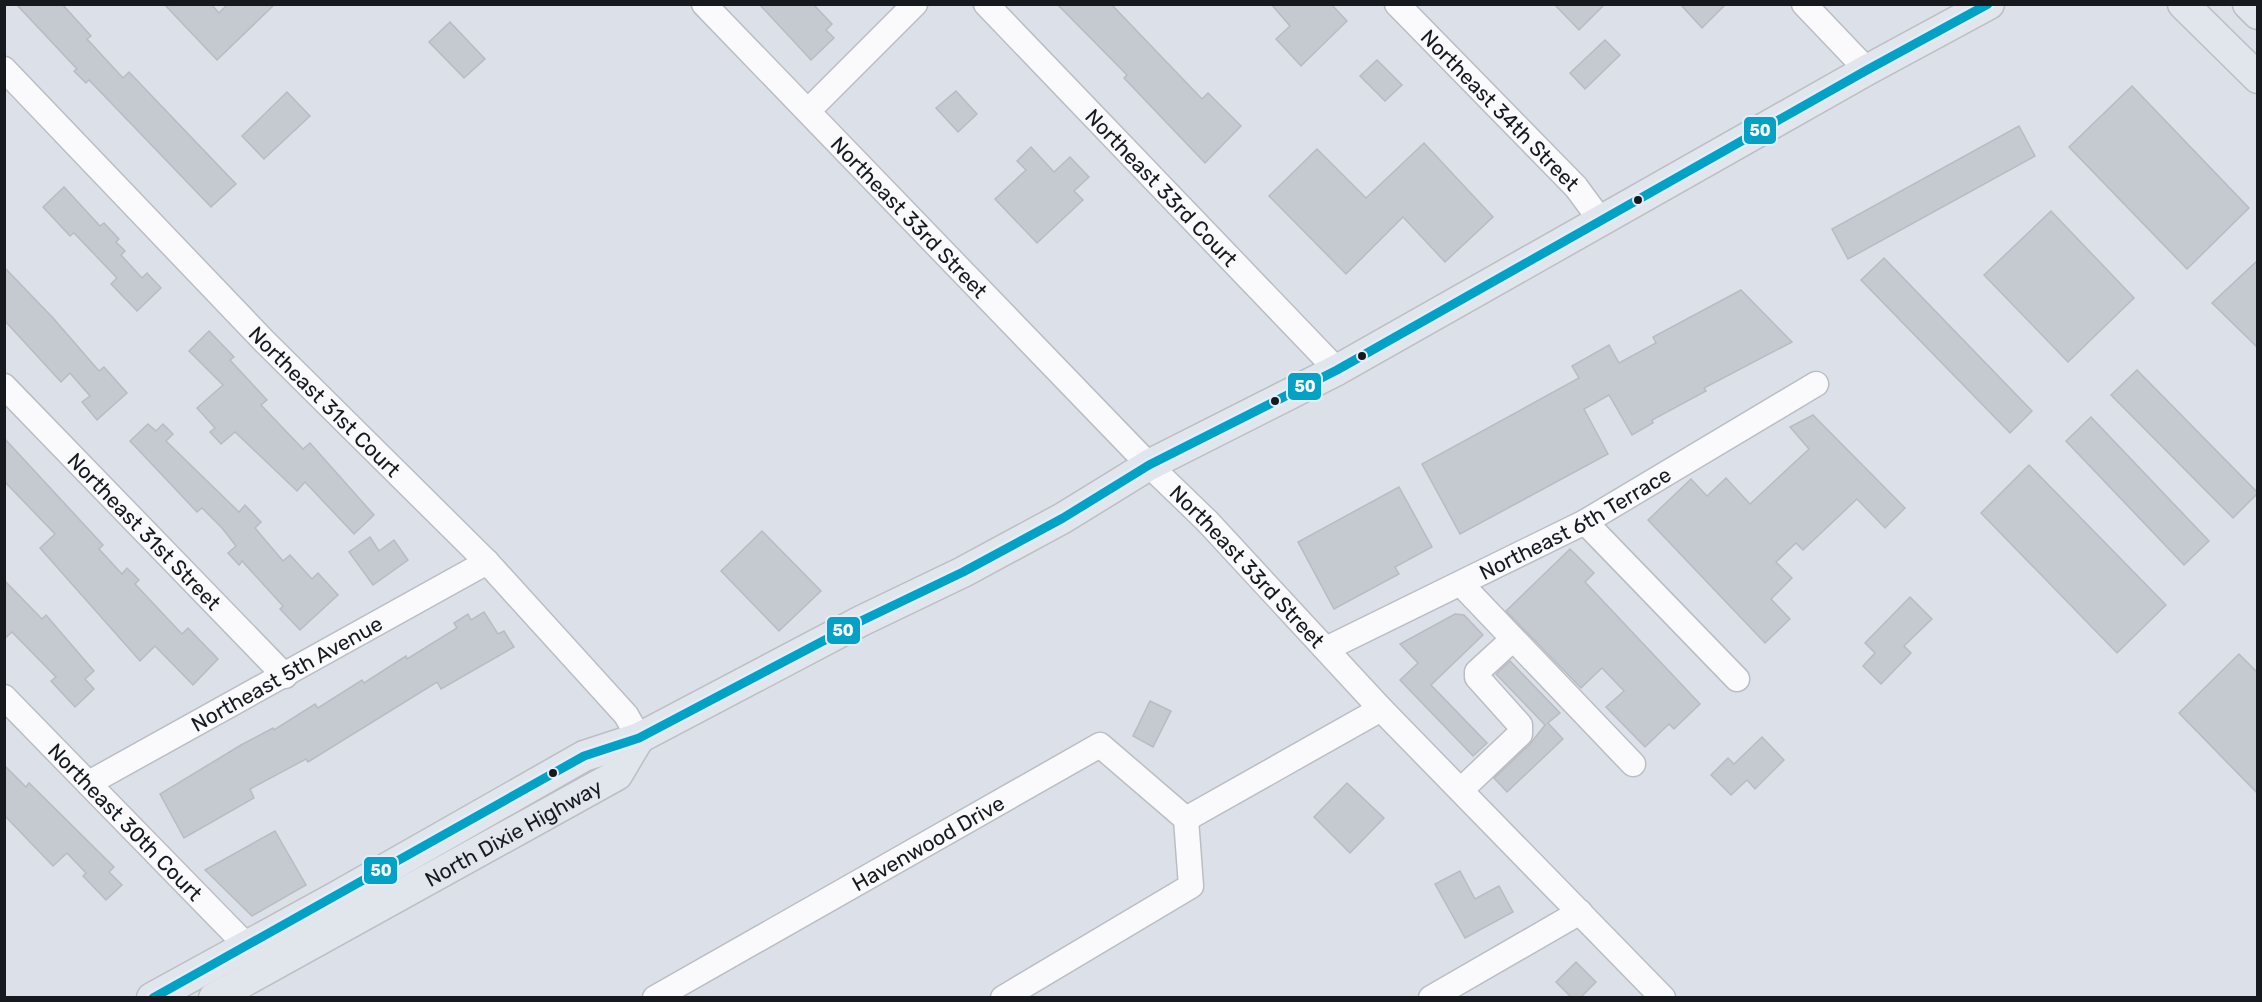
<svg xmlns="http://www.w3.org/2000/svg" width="2262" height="1002" viewBox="0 0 2262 1002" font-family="Rubik,sans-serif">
  <rect width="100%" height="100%" fill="#dce1e9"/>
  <g fill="#c5cad0" stroke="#b8bcc2" stroke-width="1.5">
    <path d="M16,4H62L91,36L87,39L123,78L129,72L236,184L211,207L89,80L86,83L74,71L77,69Z"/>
    <path d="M164,4H211L219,13L228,4H275L217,60Z"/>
    <path d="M759,4H813L832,24L826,30L834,38L811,60Z"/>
    <path d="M1057,4H1111L1202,99L1208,93L1241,126L1205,163L1124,78L1127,75Z"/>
    <path d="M1271,4H1331L1347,21L1301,66L1276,39L1290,26Z"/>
    <path d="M1554,4H1605L1579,30Z"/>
    <path d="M1680,4H1726L1702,28Z"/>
    <path d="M450,22L485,59L464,78L429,42Z"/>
    <path d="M1605,40L1620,55L1585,89L1570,73Z"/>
    <path d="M1377,60L1402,85L1385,101L1360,76Z"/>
    <path d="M2132,86L2249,208L2187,269L2069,147Z"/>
    <path d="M956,91L977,114L958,132L936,108Z"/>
    <path d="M287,92L310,116L264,159L242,136Z"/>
    <path d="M2019,126L2035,156L1848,259L1832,229Z"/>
    <path d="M1424,143L1493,217L1445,262L1403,217L1346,274L1269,196L1317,149L1366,198Z"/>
    <path d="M1031,147L1054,172L1070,157L1089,177L1074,191L1083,200L1037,243L995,199L1026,170L1017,161Z"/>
    <path d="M64,187L100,226L104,223L119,239L116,242L125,251L121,255L142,278L147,273L161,288L137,311L111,284L117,278L74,233L70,236L43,207Z"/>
    <path d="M2051,211L2134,298L2068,362L1984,275Z"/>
    <path d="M1884,258L2032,411L2010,433L1861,280Z"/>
    <path d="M2258,260V348L2212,303Z"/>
    <path d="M4,267L54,319L99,371L104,367L127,393L97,420L82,402L90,396L70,373L61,382L4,320Z"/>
    <path d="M1741,290L1792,342L1704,388L1706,391L1652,420L1653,423L1632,435L1609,395L1584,409L1608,454L1460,534L1422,464L1579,378L1572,366L1609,345L1619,363L1656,343L1653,337Z"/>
    <path d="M209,331L234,357L230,360L267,400L261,405L303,449L310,443L374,515L354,534L305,482L297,491L235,432L221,444L210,432L215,428L197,408L223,385L189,351Z"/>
    <path d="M2137,370L2258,493L2233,518L2111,395Z"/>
    <path d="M1813,415L1905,508L1885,528L1857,499L1803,550L1796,543L1776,562L1792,578L1771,599L1790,619L1765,643L1648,520L1691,479L1707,496L1726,478L1750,504L1809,449L1790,427Z"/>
    <path d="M2091,417L2209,541L2184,565L2066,441Z"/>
    <path d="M148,424L156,431L163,424L173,434L166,441L239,512L245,505L261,522L255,528L283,561L290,555L312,579L318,573L338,595L300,630L280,609L283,606L242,561L239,565L228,553L236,546L222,528L202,508L197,512L130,441Z"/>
    <path d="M4,438L103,545L99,549L122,574L127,568L139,580L135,584L182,634L188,628L218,659L193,685L155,646L140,661L40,548L55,534L4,481Z"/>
    <path d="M2029,465L2166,605L2117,653L1981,513Z"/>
    <path d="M1399,487L1432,547L1395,567L1399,574L1334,609L1298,542Z"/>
    <path d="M762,531L821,591L779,631L721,571Z"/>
    <path d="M370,537L379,551L394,540L408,560L373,585L349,552Z"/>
    <path d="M1570,549L1594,573L1585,582L1700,704L1674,729L1669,724L1645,747L1606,707L1624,691L1602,668L1581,688L1506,611Z"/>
    <path d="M4,580L42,619L46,615L94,671L85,679L94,689L75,707L51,681L56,677L12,632L4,639Z"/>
    <path d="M1910,597L1932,619L1904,646L1911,653L1881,684L1863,666L1875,653L1865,643Z"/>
    <path d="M484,612L498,634L504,631L514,647L441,689L437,682L308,762L306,759L250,789L254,798L184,838L160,794L241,745L273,728L274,730L315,704L318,708L362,680L364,683L406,656L407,659L457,628L454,623L468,614L471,620Z"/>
    <path d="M1455,614L1464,615L1483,635L1431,685L1487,743L1473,756L1400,680L1418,663L1400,644Z"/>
    <path d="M2239,654L2258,673V794L2179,713Z"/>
    <path d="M1510,661L1560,713L1548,723L1563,739L1507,792L1494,778L1530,744L1545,725L1496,674Z"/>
    <path d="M1150,701L1171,711L1153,747L1133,736Z"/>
    <path d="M1762,737L1784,760L1755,789L1747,780L1731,795L1711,775L1728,758L1734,764Z"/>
    <path d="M4,765L26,787L29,783L114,867L109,872L122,885L106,900L83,876L86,873L67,853L53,866L4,815Z"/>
    <path d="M1347,783L1384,818L1350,853L1314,817Z"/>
    <path d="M275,831L306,885L252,916L205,870Z"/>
    <path d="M1460,871L1475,899L1499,886L1513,912L1465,938L1435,884Z"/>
    <path d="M1576,962L1596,982L1580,998H1572L1556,982Z"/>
  </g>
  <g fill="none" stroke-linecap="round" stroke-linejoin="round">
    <g stroke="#babec4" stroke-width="27">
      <g id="minor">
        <path id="s1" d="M704,4L1149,465L1207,521L1381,709L1663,998"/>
        <path id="s2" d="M986,4L1337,370"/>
        <path id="s3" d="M1397,4L1576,187L1601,221"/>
        <path d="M1804,4L1867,70"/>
        <path id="s4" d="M4,69L264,341L487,562L626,715L639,738"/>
        <path d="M808,111L915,4"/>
        <path id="s5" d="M4,386L285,676"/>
        <path d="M1585,522L1737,679"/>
        <path d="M1461,584L1633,764"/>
        <path id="s6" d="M1326,649L1585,522L1816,384"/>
        <path id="s7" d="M4,697L247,946"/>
        <path id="s8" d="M89,783L487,562"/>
        <path d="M1461,790L1520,734V725L1477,677V672L1513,639"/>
        <path d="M1186,819L1381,709"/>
        <path id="s9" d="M655,998L1100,745L1186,819L1191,886L1003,998"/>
        <path d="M1431,998L1580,912"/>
      </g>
    </g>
    <g stroke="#bbbec2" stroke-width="33">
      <g id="major">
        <path d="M2183,4L2258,78"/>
        <path d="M2248,4L2258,14"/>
        <path d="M152,998L338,896L584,756L639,738L861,621L963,572L1063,518L1149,465L1337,370L1867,70L1989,4"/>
        <path id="s10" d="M214,998L617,775L639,738"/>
      </g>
    </g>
    <use href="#minor" stroke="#fafafc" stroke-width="24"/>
    <use href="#major" stroke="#e1e5ec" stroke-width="30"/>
    <g stroke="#e4edfc" stroke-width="14">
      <path id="bus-1" d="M153,998L584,756L639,738L861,621L963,572L1063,518L1149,465L1337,370L1867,70L1988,4"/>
    </g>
    <use href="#bus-1" stroke="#01a2c5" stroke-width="9"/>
  </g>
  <g fill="#161a1f" stroke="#e4edfc" stroke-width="2">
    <circle cx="1638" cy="200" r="5"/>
    <circle cx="1362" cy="356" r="5"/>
    <circle cx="1275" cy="401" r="5"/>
    <circle cx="553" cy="773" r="5"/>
  </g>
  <g text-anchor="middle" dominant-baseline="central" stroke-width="5" stroke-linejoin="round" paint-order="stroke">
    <g font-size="21" fill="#161a1f" stroke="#e4edfc">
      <text stroke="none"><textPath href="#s3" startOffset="148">Northeast 34th Street</textPath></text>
      <text stroke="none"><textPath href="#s2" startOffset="254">Northeast 33rd Court</textPath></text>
      <text stroke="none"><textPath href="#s1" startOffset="296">Northeast 33rd Street</textPath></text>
      <text stroke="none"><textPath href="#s4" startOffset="462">Northeast 31st Court</textPath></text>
      <text stroke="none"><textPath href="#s6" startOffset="279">Northeast 6th Terrace</textPath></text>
      <text stroke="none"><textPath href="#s5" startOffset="202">Northeast 31st Street</textPath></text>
      <text stroke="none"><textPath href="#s1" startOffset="782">Northeast 33rd Street</textPath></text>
      <text stroke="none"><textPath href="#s8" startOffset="226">Northeast 5th Avenue</textPath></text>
      <text stroke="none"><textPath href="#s7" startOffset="174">Northeast 30th Court</textPath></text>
      <text stroke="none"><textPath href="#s10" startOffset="342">North Dixie Highway</textPath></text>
      <text stroke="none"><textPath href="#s9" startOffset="314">Havenwood Drive</textPath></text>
    </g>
  </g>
  <g stroke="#e4edfc" stroke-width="2">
    <rect x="1743" y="116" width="34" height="29" rx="6" fill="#01a2c5"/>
    <rect x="1287" y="372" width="35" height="29" rx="6" fill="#01a2c5"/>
    <rect x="826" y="616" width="35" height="29" rx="6" fill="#01a2c5"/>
    <rect x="363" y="856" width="35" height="29" rx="6" fill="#01a2c5"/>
  </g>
  <g font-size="16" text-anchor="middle" font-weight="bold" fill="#fff">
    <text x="1760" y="136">50</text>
    <text x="1305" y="392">50</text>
    <text x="843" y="636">50</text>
    <text x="381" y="876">50</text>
  </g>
  <rect width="2262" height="1002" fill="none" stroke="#161a1f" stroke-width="12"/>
</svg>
